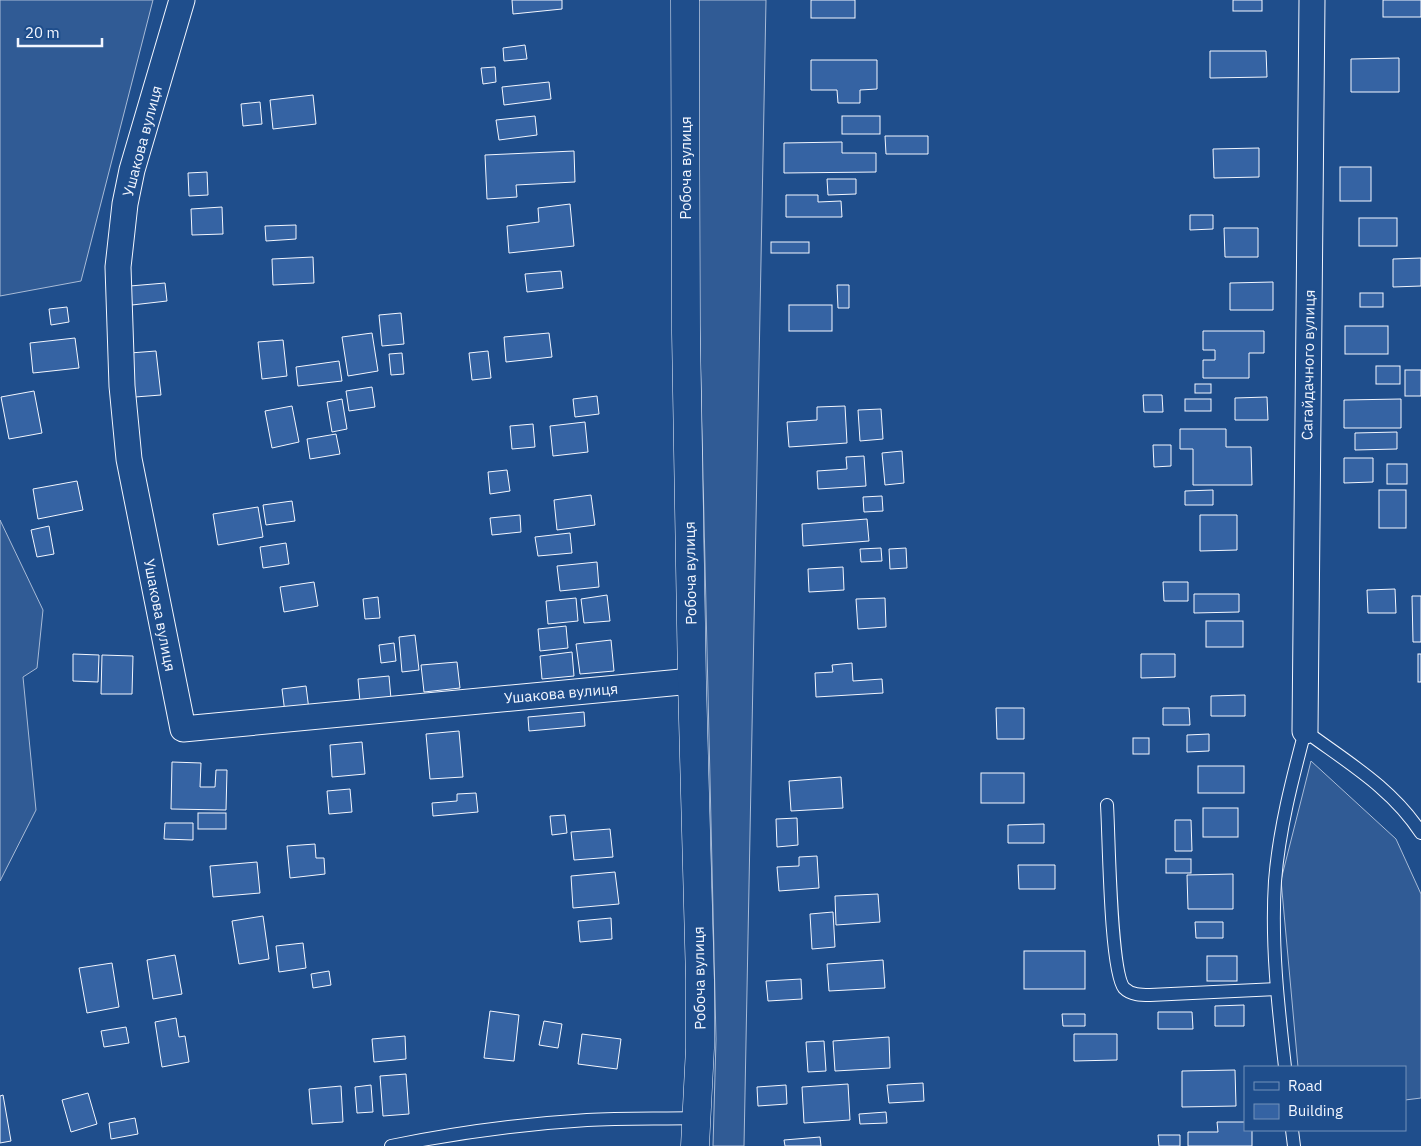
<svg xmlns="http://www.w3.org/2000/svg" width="1421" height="1146" viewBox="0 0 1421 1146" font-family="'IBM Plex Sans',sans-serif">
  <rect width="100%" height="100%" fill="#1f4e8c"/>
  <g fill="#305b95" stroke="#a8bbd7">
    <path d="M0,0H153L81,281L0,296Z"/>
    <path d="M692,0H766L744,1146H713L716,1039Z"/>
    <path d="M0,520L43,610L37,668L23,677L36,810L0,881Z"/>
    <path d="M1311,761L1396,839L1421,894V1098L1405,1100V1067H1298L1281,880Z"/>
  </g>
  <g fill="#3563a3" stroke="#f2f6ff">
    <path d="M512,0H562V9L513,14Z"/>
    <rect x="811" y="0" width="44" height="18"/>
    <rect x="1233" y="0" width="29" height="11"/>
    <rect x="1383" y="0" width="38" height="17"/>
    <path d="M525,45L527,59L504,61L503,48Z"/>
    <path d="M1210,51H1266L1267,77L1210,78Z"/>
    <path d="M1399,58V92H1351V59Z"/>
    <path d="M811,60H877V89L860,90V103H838L837,90H811Z"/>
    <path d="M495,67L496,82L483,84L481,68Z"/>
    <path d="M549,82L551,99L504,105L502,87Z"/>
    <path d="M313,95L316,124L273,129L270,100Z"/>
    <path d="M260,102L262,124L243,126L241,104Z"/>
    <path d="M535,116L537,135L499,140L496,120Z"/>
    <rect x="842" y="116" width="38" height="18"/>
    <path d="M885,136H928V154H886Z"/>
    <path d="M842,142V153H876V172L784,173V143Z"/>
    <path d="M1259,148V177L1214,178L1213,149Z"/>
    <path d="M574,151L575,182L516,185L517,197L487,199L485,155Z"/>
    <rect x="1340" y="167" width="31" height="34"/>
    <path d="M207,172L208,195L189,196L188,173Z"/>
    <path d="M827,179H856V194L828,195Z"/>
    <path d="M786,195H818V202L841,201L842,217H786Z"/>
    <path d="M570,204L574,246L509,253L507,226L539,222L538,208Z"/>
    <path d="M222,207L223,234L192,235L191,209Z"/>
    <path d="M1190,215H1213V229L1190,230Z"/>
    <rect x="1359" y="218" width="38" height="28"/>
    <path d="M296,225V239L266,241L265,226Z"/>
    <path d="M1224,228H1258V257H1225Z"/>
    <rect x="771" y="242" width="38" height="11"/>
    <path d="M313,257L314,283L273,285L272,259Z"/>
    <path d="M1421,258V286L1393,287V259Z"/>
    <path d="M561,271L563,288L527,292L525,274Z"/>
    <path d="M1273,282V310H1230V283Z"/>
    <path d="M165,283L167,301L132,305L130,286Z"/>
    <path d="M837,285H849V308H838Z"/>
    <rect x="1360" y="293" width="23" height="14"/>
    <rect x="789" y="305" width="43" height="26"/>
    <path d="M67,307L69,322L51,325L49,309Z"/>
    <path d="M401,313L404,344L382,346L379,315Z"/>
    <rect x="1345" y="326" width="43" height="28"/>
    <path d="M1203,331H1264V353H1249V378H1203V360H1215V350H1203Z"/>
    <path d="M372,333L378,371L348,376L342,337Z"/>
    <path d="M549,333L552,357L506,362L504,337Z"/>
    <path d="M75,338L79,368L33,373L30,343Z"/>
    <path d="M283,340L287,376L262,379L258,342Z"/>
    <path d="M156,351L161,395L135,397L130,353Z"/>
    <path d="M488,351L491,378L472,380L469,353Z"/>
    <path d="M402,353L404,374L391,375L389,354Z"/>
    <path d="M339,361L342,381L298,386L296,367Z"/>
    <rect x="1376" y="366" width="24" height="18"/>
    <rect x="1405" y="370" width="16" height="26"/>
    <rect x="1195" y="384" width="16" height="9"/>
    <path d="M372,387L375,407L349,411L346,391Z"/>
    <path d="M34,391L42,433L9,439L1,397Z"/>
    <path d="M1143,395H1162L1163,412H1144Z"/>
    <path d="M597,396L599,414L575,417L573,399Z"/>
    <path d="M1267,397L1268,420H1235V398Z"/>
    <path d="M342,399L347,429L332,432L327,402Z"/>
    <rect x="1185" y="399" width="26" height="12"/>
    <path d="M1401,399V428H1344V400Z"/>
    <path d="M292,406L299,442L272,448L265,411Z"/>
    <path d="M845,406L847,443L789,447L787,422L817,420V407Z"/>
    <path d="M881,409L883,439L860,441L858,410Z"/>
    <path d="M585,422L588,452L553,456L550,426Z"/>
    <path d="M533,424L535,447L512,449L510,426Z"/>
    <path d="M1180,429H1226V447H1251L1252,485H1193V449H1180Z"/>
    <path d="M1397,432V449L1355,450V433Z"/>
    <path d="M336,434L340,454L310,459L307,439Z"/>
    <path d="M1153,445H1171V466L1154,467Z"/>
    <path d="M902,451L904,483L885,485L882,453Z"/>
    <path d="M864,456L866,486L818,489L817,471L847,469L846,457Z"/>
    <path d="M1344,458H1373V482L1344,483Z"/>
    <rect x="1387" y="464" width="20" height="20"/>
    <path d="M507,470L510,491L490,494L488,472Z"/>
    <path d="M77,481L83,510L38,519L33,489Z"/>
    <path d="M1213,490V505H1185V491Z"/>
    <rect x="1379" y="490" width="27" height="38"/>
    <path d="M591,495L595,525L557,530L554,500Z"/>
    <path d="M882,496L883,511L864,512L863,497Z"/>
    <path d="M292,501L295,521L266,525L263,505Z"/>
    <path d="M258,507L263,537L218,545L213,514Z"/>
    <path d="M520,515L521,532L492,535L490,518Z"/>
    <path d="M1200,515H1237V550L1200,551Z"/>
    <path d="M867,519L869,541L803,546L802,524Z"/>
    <path d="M49,526L54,554L37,557L31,530Z"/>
    <path d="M570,533L572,553L538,556L535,537Z"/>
    <path d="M286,543L289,564L263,568L260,547Z"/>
    <path d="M881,548L882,561L861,562L860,549Z"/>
    <path d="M906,548L907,568L890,569L889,549Z"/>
    <path d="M597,562L599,587L560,591L557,566Z"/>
    <path d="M843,567L844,590L809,592L808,569Z"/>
    <path d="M314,582L318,606L284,612L280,587Z"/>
    <path d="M1163,582H1188V601H1164Z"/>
    <path d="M1395,589L1396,613H1368L1367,590Z"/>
    <path d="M1194,594H1239V612L1194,613Z"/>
    <path d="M607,595L610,621L584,623L581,599Z"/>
    <path d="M1412,596H1421V642H1413Z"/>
    <path d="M378,597L380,618L365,619L363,599Z"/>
    <path d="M576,598L578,621L548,624L546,601Z"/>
    <path d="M885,598L886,627L858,629L856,599Z"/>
    <rect x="1206" y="621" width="37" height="26"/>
    <path d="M566,626L568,648L540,651L538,629Z"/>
    <path d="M415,635L419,670L402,672L399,637Z"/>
    <path d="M611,640L614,671L580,674L576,644Z"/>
    <path d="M394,643L396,661L381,663L379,645Z"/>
    <path d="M572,652L574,676L542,679L540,656Z"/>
    <path d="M73,654L99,655L98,682L73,681Z"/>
    <path d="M1141,654H1175V677L1141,678Z"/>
    <rect x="1418" y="654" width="3" height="28"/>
    <path d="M102,655L133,656L132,694H101Z"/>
    <path d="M457,662L460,688L424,692L421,665Z"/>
    <path d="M852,663L853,681L882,679L883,693L816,697L815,673L833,672L832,665Z"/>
    <path d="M389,676L391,699L360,702L358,679Z"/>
    <path d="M306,686L309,710L285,713L282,689Z"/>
    <path d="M1245,695V716H1211V696Z"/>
    <path d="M996,708H1024V739H997Z"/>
    <path d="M1163,708H1189L1190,725H1163Z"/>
    <path d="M584,712L585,726L529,731L528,717Z"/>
    <path d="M459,731L463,777L430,779L426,734Z"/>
    <path d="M1209,734V751L1187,752V735Z"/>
    <rect x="1133" y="738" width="16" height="16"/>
    <path d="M362,742L365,774L332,777L330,745Z"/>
    <path d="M172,762L201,763L200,787H215L216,770H227L226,810L171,809Z"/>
    <rect x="1198" y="766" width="46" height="27"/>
    <rect x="981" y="773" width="43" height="30"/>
    <path d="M841,777L843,808L791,811L789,781Z"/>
    <path d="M350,789L352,812L329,814L327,791Z"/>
    <path d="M476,793L478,812L433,816L432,803L457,801V794Z"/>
    <rect x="1203" y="808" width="35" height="29"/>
    <rect x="198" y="813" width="28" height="16"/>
    <path d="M565,815L567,833L552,835L550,816Z"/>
    <path d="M797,818L798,845L777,847L776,819Z"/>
    <path d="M1175,820H1191L1192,851H1175Z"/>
    <path d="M165,823H193V840L164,839Z"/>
    <path d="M1044,824V843H1008V825Z"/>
    <path d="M610,829L613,857L574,860L571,832Z"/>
    <path d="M315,844L316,858H324L325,874L290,878L287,846Z"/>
    <path d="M817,856L819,888L779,891L777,867L799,866V857Z"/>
    <rect x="1166" y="859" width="25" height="14"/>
    <path d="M257,862L260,893L213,897L210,866Z"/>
    <path d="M1018,865H1055V889H1019Z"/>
    <path d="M615,872L619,904L573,908L571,876Z"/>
    <path d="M1233,874V909H1188L1187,875Z"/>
    <path d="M878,894L880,922L836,925L835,896Z"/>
    <path d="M833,912L835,947L812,949L810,914Z"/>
    <path d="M263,916L269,959L239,964L232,921Z"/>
    <path d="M611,918L612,939L580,942L578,921Z"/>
    <path d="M1195,922H1223V938H1196Z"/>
    <path d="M303,943L306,968L279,972L276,946Z"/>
    <rect x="1024" y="951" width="61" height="38"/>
    <path d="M175,955L182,994L153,999L147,960Z"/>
    <rect x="1207" y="956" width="30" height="25"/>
    <path d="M883,960L885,988L829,991L827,964Z"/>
    <path d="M112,963L119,1007L87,1013L79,968Z"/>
    <path d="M329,971L331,985L313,988L311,974Z"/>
    <path d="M801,979L802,999L768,1001L766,981Z"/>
    <path d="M1244,1005V1026H1215V1006Z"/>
    <path d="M490,1011L519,1015L514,1061L484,1058Z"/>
    <path d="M1158,1012H1192L1193,1029H1158Z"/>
    <path d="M1062,1014H1085V1026H1063Z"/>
    <path d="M176,1018L179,1037L185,1036L189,1062L162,1067L155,1022Z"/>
    <path d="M544,1021L562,1024L558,1048L539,1045Z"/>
    <path d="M126,1027L129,1043L104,1047L101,1031Z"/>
    <path d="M582,1034L621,1039L617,1069L578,1064Z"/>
    <path d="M1074,1034H1117V1060L1074,1061Z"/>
    <path d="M405,1036L406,1059L374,1062L372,1039Z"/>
    <path d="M889,1037L890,1068L835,1071L833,1041Z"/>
    <path d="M824,1041L826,1071L808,1072L806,1042Z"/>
    <path d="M1235,1070L1236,1106L1182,1107V1071Z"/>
    <path d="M406,1074L409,1114L383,1116L380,1076Z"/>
    <path d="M923,1083L924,1101L889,1103L887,1085Z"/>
    <path d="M848,1084L850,1120L804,1123L802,1087Z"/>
    <path d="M371,1085L373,1112L357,1113L355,1087Z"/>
    <path d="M786,1085L787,1104L758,1106L757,1087Z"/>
    <path d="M341,1086L343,1122L312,1124L309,1089Z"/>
    <path d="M88,1093L97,1124L71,1132L62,1100Z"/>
    <path d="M3,1095L11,1141L0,1143V1096Z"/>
    <path d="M886,1112L887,1123L860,1124L859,1114Z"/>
    <path d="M135,1118L138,1134L111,1139L109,1123Z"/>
    <path d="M1217,1122H1245V1130H1252V1146H1188V1132H1218Z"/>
    <path d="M1158,1135H1180V1146H1159Z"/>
    <path d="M820,1137L821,1146H785L784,1140Z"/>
  </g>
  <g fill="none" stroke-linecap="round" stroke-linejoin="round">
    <g stroke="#f2f6ff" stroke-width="14">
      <g id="service">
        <path d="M1107,805C1109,835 1110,971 1124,988C1131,995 1141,995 1150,995L1276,989"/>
        <path d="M1285,1067C1278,1005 1271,943 1275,881C1279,830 1292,780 1305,731C1347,762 1392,788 1421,833"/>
        <path d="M1292,1130L1294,1146"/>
        <path d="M391,1146C455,1133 522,1124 587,1120C624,1118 661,1119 697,1118"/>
      </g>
    </g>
    <g stroke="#f2f6ff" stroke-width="27">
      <g id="minor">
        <path d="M182,0L132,170L125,204L118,267L122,386L129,459L183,729L692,681"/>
        <path d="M1305,731L1312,0"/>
      </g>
    </g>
    <g stroke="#f2f6ff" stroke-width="29">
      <path id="tertiary" d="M685,0L686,333L692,681L700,980V1048L695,1146"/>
    </g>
    <use href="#service" stroke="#1f4e8c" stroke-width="12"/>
    <use href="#minor" stroke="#1f4e8c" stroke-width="25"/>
    <use href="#tertiary" stroke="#1f4e8c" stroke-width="28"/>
  </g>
  <g text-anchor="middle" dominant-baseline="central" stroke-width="4" stroke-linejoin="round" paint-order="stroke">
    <g font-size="15" fill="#f2f6ff" stroke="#1f4e8c">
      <text transform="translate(142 141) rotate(-75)">Ушакова вулиця</text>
      <text transform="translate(685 168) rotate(-90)">Робоча вулиця</text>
      <text transform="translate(1308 365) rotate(-89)">Сагайдачного вулиця</text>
      <text transform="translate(690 573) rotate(-91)">Робоча вулиця</text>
      <text transform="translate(160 615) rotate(79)">Ушакова вулиця</text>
      <text transform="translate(561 693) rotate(-5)">Ушакова вулиця</text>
      <text transform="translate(699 978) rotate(-91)">Робоча вулиця</text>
    </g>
  </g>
  <rect x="1244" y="1066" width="162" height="65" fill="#1f4e8c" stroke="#7391ba"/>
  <rect x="1254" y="1082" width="25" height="8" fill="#1f4e8c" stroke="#7391ba"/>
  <text x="1288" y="1091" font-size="15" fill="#f2f6ff">Road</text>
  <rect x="1254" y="1104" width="25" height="15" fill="#3563a3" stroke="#7391ba"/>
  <text x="1288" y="1116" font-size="15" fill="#f2f6ff">Building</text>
  <path d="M18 38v8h84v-8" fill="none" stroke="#f2f6ff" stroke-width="2.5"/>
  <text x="25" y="38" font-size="15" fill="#f2f6ff" stroke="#1f4e8c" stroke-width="4" paint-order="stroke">20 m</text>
</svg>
